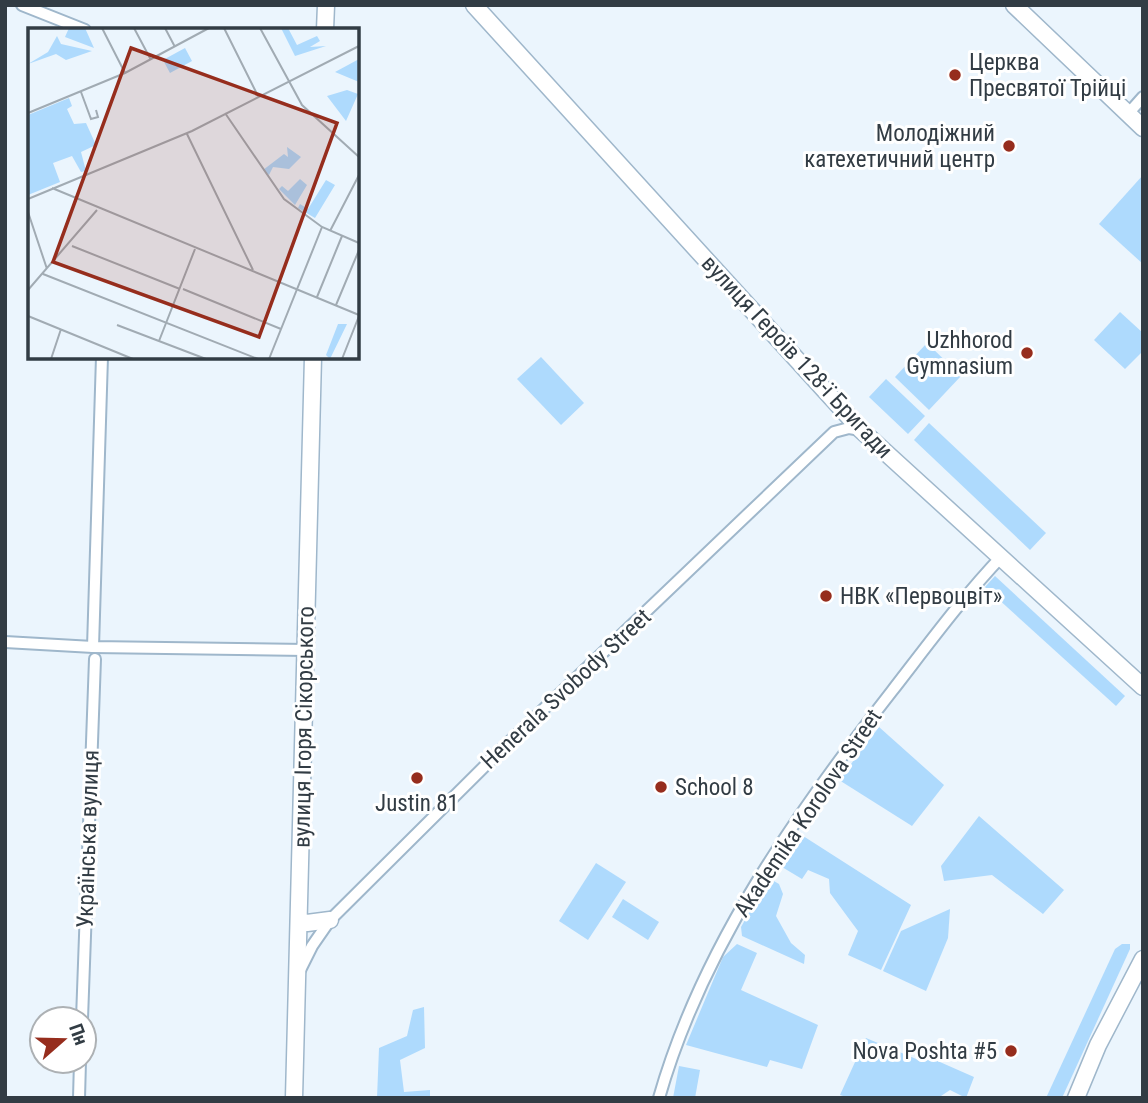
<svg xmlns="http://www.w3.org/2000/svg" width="1148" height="1103" viewBox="0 0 1148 1103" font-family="'Roboto Condensed',sans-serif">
  <rect width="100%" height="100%" fill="#ebf5fd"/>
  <g fill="#aedafd">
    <path d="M1143,175V264L1099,224Z"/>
    <path d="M1120,312L1143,333V351L1125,369L1094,340Z"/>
    <path d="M927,343L961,376L929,410L895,377Z"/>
    <path d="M541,357L584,403L561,425L517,379Z"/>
    <path d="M886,379L925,416L908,434L869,397Z"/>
    <path d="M929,423L1046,533L1030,550L914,440Z"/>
    <path d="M995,576L1125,696L1116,706L985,587Z"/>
    <path d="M879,727L944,785L912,826L839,780Z"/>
    <path d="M979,816L1064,890L1043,914L992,875L944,881L941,866Z"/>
    <path d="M800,834L911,905L881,970L848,955L858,931L830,893L829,879L808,870L802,879L782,867V861Z"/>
    <path d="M596,863L626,882L588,940L559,921Z"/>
    <path d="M772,880L779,884L783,894L776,916L791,943L805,955L804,964L742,936L741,927L766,883Z"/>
    <path d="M623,899L659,922L648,940L612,917Z"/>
    <path d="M950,909L948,938L926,991L883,971L901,931Z"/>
    <path d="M737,944L757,953L741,990L818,1025L802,1069L770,1060L767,1067L686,1045L723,957Z"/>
    <path d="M1122,944H1130V949L1062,1098H1046L1115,949Z"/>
    <path d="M424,1007L425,1048L400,1060L404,1092L430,1090V1098H377L379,1048L407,1036L413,1010Z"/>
    <path d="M866,1038L921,1061L924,1055L974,1077L966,1098L950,1090L938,1098H849L840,1095Z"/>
    <path d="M679,1066L700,1070L695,1098H673Z"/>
  </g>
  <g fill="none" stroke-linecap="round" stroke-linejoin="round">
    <g stroke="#9fb7cb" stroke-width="14">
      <g id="street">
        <path d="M22,5L85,30"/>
        <path d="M1127,115L1143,97"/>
        <path d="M5,642L93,647L306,650"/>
        <path d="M93,647L102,357"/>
        <path d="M300,970L312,946L330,920L505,746L834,432L849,428L861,430"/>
        <path d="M82,1019L95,659"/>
        <path d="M79,1098L80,1061"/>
        <path d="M659,1098C702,947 796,814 892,691C927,646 962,598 1002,556"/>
      </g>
    </g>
    <g stroke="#9fb7cb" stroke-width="19">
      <g id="secondary">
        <path d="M474,5L861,430L1143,687"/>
        <path d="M1014,5L1143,128"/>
        <path d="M325,30L326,5"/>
        <path d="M299,921L307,923L330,920"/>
        <path d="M294,1098L313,357"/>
        <path d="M1076,1098L1098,1045L1143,959"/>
      </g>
    </g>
    <use href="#street" stroke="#fff" stroke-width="10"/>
    <use href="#secondary" stroke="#fff" stroke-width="16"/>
  </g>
  <g fill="#962d1d" stroke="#fff" stroke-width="2.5">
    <circle cx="955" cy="75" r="7"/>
    <circle cx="1009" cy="146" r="7"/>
    <circle cx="1027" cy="353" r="7"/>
    <circle cx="826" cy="596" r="7"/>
    <circle cx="417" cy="778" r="7"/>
    <circle cx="661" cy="787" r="7"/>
    <circle cx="1011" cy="1051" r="7"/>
  </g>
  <g text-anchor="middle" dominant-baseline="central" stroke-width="6" stroke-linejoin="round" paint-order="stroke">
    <g font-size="23" fill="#323c44" stroke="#fff" text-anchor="start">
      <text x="969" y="62">Церква<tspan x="969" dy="26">Пресвятої Трійці</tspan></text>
      <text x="995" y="133" text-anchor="end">Молодіжний<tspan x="995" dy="26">катехетичний центр</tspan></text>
      <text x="1013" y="340" text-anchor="end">Uzhhorod<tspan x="1013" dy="26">Gymnasium</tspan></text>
      <text x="840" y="596">НВК «Первоцвіт»</text>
      <text x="675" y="787">School 8</text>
      <text x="417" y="803" text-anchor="middle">Justin 81</text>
      <text x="997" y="1051" text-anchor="end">Nova Poshta #5</text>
    </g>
    <g font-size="23" fill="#323c44" stroke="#fff">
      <text transform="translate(797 357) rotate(47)">вулиця Героїв 128-ї Бригади</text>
      <text transform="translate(566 689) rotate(-43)">Henerala Svobody Street</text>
      <text transform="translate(304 727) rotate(-89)">вулиця Ігоря Сікорського</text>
      <text transform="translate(808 813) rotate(-56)">Akademika Korolova Street</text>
      <text transform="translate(88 839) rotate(-88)">Українська вулиця</text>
    </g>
  </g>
  <g transform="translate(28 28)">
    <rect width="331" height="331" fill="#ebf5fd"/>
    <path d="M41,0H57L66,20L37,9ZM253,0H260L269,17L289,8L292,13L282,19L298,18L267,28ZM29,8L33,16L64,23L38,32L28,26L0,36L20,24ZM157,20L164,33L142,45L135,32ZM331,31V54L307,44L320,37ZM319,62L330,66L318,93L299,68ZM41,70L44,78L39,81L46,96L58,95L68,117L53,124L58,143L53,144L44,128L25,135L32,154L0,167V87ZM259,119L273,129L261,141L245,139L241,147L235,142L256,126L260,129ZM272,151L279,157L267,177L251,161L254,158L260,163ZM298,152L307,157L287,190L270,180L272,176L280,181ZM310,296H319L302,331L298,327Z" fill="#aedafd"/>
    <path fill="none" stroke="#a1abb3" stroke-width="2" d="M74,0L97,45M106,0L123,32M137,0L147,19M196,0L230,68M232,0L274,77L331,129M53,64L63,91L70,89L68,82M0,85L97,45L181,0M197,85L256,171L294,199L331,215M159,106L225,242M24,160L331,287M0,171L164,103L331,18M0,184L19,241M302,203L331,147M44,218L152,261M15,246L230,331M155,261L253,301M0,262L69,182M289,269L314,208M308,277L331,222M0,288L105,331M89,297L178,331M131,313L167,221M23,331L33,301M241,331L294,199M314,331L331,288"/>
    <path fill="#962d1d" fill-opacity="0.15" stroke="#962d1d" stroke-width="3.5" d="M103,20L309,95L231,309L25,234Z"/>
    <rect width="331" height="331" fill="none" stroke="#323c44" stroke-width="3.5"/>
  </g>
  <rect width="1148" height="1103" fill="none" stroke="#323c44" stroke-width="14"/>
  <g transform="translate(63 1040) rotate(70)"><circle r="33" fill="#ffffff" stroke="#adb1b4" stroke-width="2"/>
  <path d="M0-5L12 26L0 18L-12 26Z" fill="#962d1d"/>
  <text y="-10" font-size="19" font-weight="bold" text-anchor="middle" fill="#323c44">Пн</text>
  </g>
</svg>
